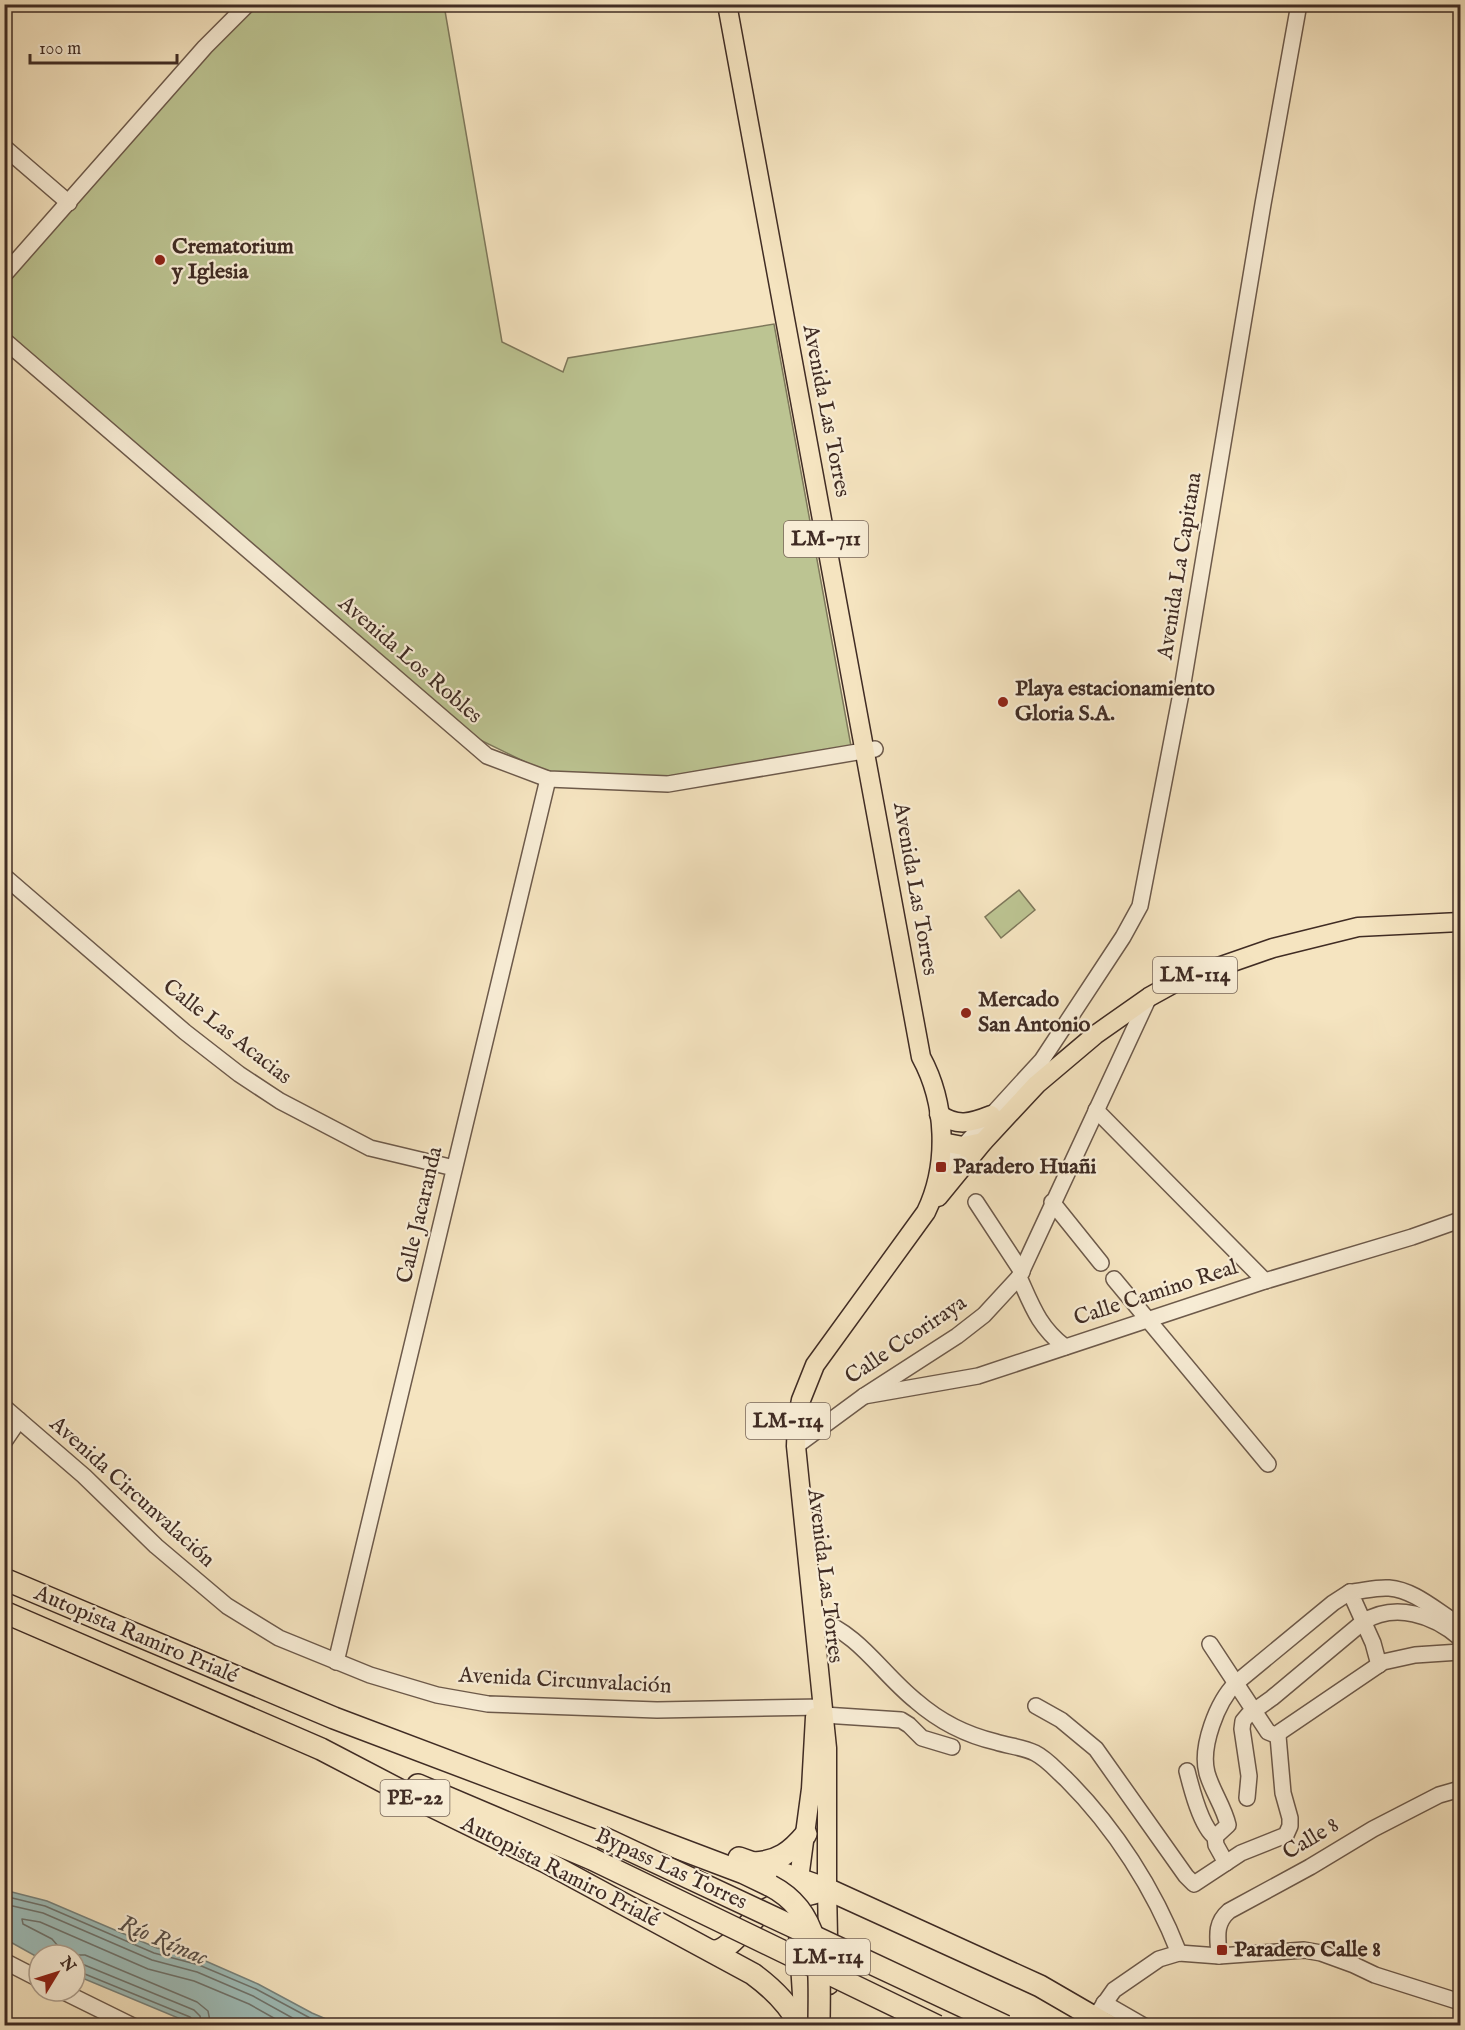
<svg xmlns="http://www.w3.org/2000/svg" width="1465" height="2030" viewBox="0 0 1465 2030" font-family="'IM FELL English',serif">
  <rect width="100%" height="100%" fill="#f5e4c0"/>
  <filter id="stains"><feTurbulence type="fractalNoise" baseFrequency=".00333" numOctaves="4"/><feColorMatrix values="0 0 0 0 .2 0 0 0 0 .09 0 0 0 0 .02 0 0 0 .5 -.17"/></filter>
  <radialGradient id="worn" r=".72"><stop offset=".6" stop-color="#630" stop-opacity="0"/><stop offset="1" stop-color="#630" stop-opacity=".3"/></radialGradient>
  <g fill="#bcc492" stroke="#7e785b" stroke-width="1.5">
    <path d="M254,5H444L502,342L563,372L568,358L774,324L851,746L663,777L550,774L470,735L5,335V282L243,13Z"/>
    <path d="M1019,890L1035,910L1001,938L985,917Z"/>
  </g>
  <path fill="#9ebdb9" stroke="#78837d" stroke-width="1.5" d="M4,1890L47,1901L157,1948L201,1959L258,1984L312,2013L340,2025H195L75,1975V1955H39V1958L5,1939Z"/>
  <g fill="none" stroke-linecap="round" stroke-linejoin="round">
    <g stroke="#6f746e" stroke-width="1.5">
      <path d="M4,1896L45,1906L154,1953L199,1965L256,1989L325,2026"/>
      <path d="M4,1904L43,1913L152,1960L197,1972L253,1996L307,2026"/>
      <path d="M61,1955L58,1946L52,1939L23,1924L22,1919L40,1922L148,1969L194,1981L249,2004L288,2026"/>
      <path d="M69,1955H85L197,2002L208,2011L211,2026"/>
      <path d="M75,1963L82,1964L194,2010L200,2016L202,2026"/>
      <path d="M75,1970L190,2017L194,2021L195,2026"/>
    </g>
    <g stroke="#6d5a4b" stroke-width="18">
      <g id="minor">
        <path d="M4,147L69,203"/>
        <path d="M4,275L205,47L248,4"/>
        <path d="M4,340L487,756L548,779L668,784L875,749"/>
        <path d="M4,876L185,1032L239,1074L280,1101L370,1148L454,1168"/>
        <path d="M1096,1110L1265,1281"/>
        <path d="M939,1178L956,1154L1042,1060L1123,937L1140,906L1183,683L1263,204L1299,4"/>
        <path d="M976,1202L1022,1272"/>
        <path d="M1052,1202L1101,1263"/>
        <path d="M1019,1277C1032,1306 1039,1327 1065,1347"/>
        <path d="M1114,1279L1268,1464"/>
        <path d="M864,1396L978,1376L1265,1281L1412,1237L1460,1220"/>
        <path d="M4,1407L84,1476L156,1546L227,1606L279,1638L370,1675L437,1695L488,1704L657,1710L823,1707"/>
        <path d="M4,1442L19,1420"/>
        <path d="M796,1446L864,1396L957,1336L984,1315L1019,1277L1149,997"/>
        <path d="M815,1618C861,1635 880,1672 916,1701C939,1721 966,1735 996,1742C1008,1746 1023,1747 1035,1753C1047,1759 1056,1770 1066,1779C1115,1828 1154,1889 1179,1953"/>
        <path d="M1210,1644L1268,1732L1278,1736"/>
        <path d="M336,1662L548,779"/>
        <path d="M1379,1665L1373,1643L1350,1592C1363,1591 1376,1587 1389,1588C1413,1590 1433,1608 1452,1620"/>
        <path d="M1036,1706L1061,1720L1096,1749L1186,1876L1194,1884L1241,1853L1286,1835L1290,1826V1818L1283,1793L1278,1736L1280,1732L1383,1662L1415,1655L1460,1652"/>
        <path d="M824,1715L901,1720L909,1725L922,1738L952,1747"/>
        <path d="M1187,1771C1191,1787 1201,1827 1215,1837L1216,1845L1226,1863"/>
        <path d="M1247,1798L1249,1776L1242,1729L1243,1721L1248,1715L1272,1698L1363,1622C1395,1602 1434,1615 1460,1638"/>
        <path d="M1215,1837L1228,1825C1224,1807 1212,1791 1207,1773C1200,1747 1217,1702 1236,1683L1333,1603L1350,1592"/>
        <path d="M1219,1956C1218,1938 1214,1924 1229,1911L1310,1867L1373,1829L1439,1795L1460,1789"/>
        <path d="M4,1961L39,1979"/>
        <path d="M62,1991L133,2026"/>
        <path d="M1104,2003L1144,2026"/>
        <path d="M1090,2024L1114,1990L1159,1959L1179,1953L1219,1956L1304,1950L1321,1953L1354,1965L1375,1975L1460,2002"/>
      </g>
    </g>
    <g stroke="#402c24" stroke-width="21">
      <g id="major">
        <path d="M727,4L921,1057C946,1103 949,1164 926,1212L815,1365L801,1400L797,1421L796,1446L827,1748V1889L829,1985"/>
        <path d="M939,1114C957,1127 971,1123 991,1115"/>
        <path d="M942,1142L963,1146L983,1142"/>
        <path d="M938,1197L983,1142L1037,1084L1095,1035L1149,997L1178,981L1273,948L1358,927L1460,922"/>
        <path d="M804,2026L796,1901L811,1789L815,1717"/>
      </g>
    </g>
    <g stroke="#402c24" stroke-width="24">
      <g id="highway">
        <path d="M4,1579L334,1718L744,1873L771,1886"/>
        <path d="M4,1612L321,1749L413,1797L546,1862L753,1974C772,1988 789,2004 800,2026"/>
        <path d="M418,1785L592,1859"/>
        <path d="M739,1858L827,1889L1040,1986L1109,2026"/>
        <path d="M754,1863C778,1862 791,1852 806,1834"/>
        <path d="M712,1951C727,1953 745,1927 756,1917C775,1900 803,1897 827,1889"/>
      </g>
    </g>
    <use href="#minor" stroke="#f8edd6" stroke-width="15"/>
    <use href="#major" stroke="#f5e4c0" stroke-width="18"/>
    <use href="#highway" stroke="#f5e4c0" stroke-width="21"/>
    <g stroke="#402c24" stroke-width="24" stroke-linecap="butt">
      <g id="highway-bridge">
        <path d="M602,1837L1005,2026"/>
        <path d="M592,1859L937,2026"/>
        <path d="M771,1886C826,1915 819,1973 819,2026"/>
      </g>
    </g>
    <use href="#highway-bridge" stroke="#f5e4c0" stroke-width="21"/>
  </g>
  <g fill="#8f2418" stroke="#f8edd6" stroke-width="2">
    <circle cx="160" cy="260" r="6"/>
    <circle cx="1003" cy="702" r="6"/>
    <circle cx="966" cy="1013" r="6"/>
    <rect x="935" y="1161" width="12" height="12" rx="3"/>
    <rect x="1216" y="1944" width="12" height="12" rx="3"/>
  </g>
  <g text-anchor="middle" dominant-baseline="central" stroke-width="4.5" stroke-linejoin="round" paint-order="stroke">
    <g fill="#f8edd6" stroke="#776659" stroke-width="1.5">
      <rect x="784" y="521" width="84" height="36" rx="4.5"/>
      <rect x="1153" y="957" width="84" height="36" rx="4.5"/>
      <rect x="746" y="1403" width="84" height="36" rx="4.5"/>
      <rect x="380.5" y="1780" width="69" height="36" rx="4.5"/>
      <rect x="786" y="1939" width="84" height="36" rx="4.5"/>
    </g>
    <g font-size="21" font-weight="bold" fill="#402c24">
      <text x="826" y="539">LM-711</text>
      <text x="1195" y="975">LM-114</text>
      <text x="788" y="1421">LM-114</text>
      <text x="415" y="1798">PE-22</text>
      <text x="828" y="1957">LM-114</text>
    </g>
    <g font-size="22" font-weight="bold" fill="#402c24" stroke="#f8edd6" text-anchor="start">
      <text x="172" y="247">Crematorium<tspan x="172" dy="25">y Iglesia</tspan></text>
      <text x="1015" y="689">Playa estacionamiento<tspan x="1015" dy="25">Gloria S.A.</tspan></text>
      <text x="978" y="1000">Mercado<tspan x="978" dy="25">San Antonio</tspan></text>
      <text x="953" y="1167">Paradero Huañi</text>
      <text x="1234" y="1950">Paradero Calle 8</text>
    </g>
    <g font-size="22" fill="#402c24" stroke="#f8edd6">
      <text transform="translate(826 411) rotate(79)">Avenida Las Torres</text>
      <text transform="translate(1180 566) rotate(-81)">Avenida La Capitana</text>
      <text transform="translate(410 660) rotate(41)">Avenida Los Robles</text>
      <text transform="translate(915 889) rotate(80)">Avenida Las Torres</text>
      <text transform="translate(227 1032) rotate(38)">Calle Las Acacias</text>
      <text transform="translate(420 1215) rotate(-77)">Calle Jacaranda</text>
      <text transform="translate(1156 1293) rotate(-18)">Calle Camino Real</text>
      <text transform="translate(906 1340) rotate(-34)">Calle Ccoriraya</text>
      <text transform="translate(132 1492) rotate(42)">Avenida Circunvalación</text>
      <text transform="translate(825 1576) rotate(83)">Avenida Las Torres</text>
      <text transform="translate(136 1635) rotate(23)">Autopista Ramiro Prialé</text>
      <text transform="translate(565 1681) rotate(3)">Avenida Circunvalación</text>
      <text transform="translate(1311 1839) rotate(-31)">Calle 8</text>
      <text transform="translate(671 1869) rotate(25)">Bypass Las Torres</text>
      <text transform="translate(560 1872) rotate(27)">Autopista Ramiro Prialé</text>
    </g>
    <g font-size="24" font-style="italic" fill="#585049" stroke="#f8edd6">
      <text transform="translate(163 1941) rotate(23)">Río Rímac</text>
    </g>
  </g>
  <rect width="1465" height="2030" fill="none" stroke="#f5e4c0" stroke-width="24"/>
  <rect x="6" y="6" width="1453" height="2018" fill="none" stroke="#402c24" stroke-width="3"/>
  <rect x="12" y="12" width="1441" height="2006" fill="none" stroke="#402c24" stroke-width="1.5"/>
  <g transform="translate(57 1973) rotate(52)"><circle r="28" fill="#f8edd6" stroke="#aea08f" stroke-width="1.5"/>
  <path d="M0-4.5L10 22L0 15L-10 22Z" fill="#8f2418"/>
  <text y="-9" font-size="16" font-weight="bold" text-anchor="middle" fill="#402c24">N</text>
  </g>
  <path d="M30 54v9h147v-9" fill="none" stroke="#402c24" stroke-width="3"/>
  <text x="39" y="54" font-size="18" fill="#402c24" stroke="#f8edd6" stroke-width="4.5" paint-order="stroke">100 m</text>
  <rect width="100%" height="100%" filter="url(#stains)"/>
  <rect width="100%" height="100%" fill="url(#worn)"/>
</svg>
